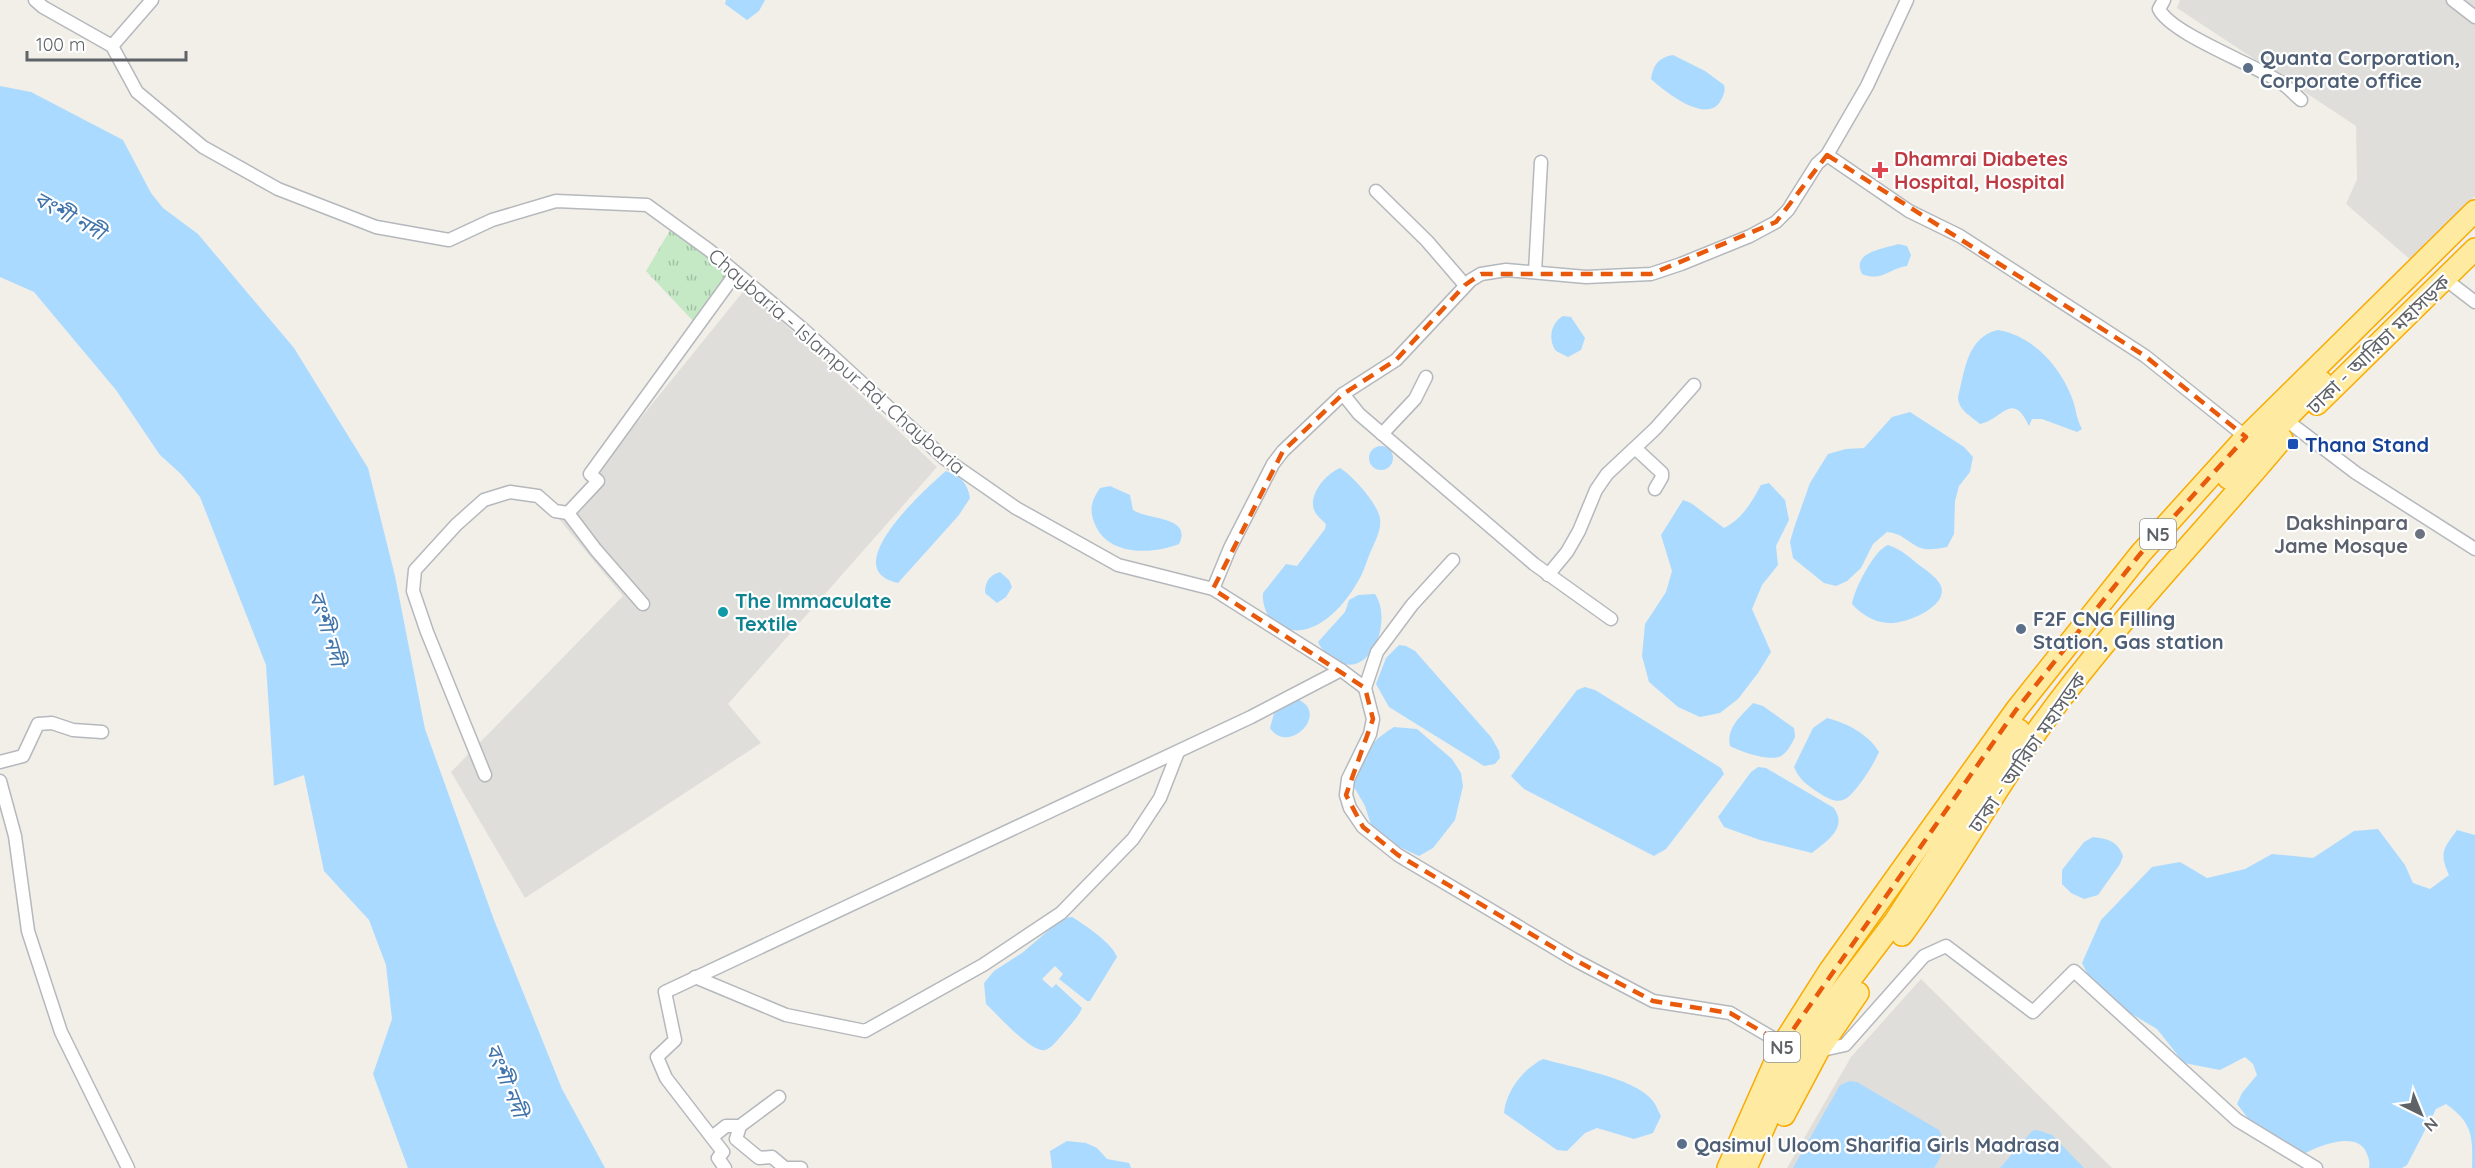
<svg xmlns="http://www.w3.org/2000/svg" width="2475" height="1168" viewBox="0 0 2475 1168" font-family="Quicksand,'Noto Sans Bengali',sans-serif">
  <defs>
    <pattern id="park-tufts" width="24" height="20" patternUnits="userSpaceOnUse" patternTransform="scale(1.5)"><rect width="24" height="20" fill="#c5e8c5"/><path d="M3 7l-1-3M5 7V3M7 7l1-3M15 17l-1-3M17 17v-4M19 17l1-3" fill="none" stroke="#a3c0a4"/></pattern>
  </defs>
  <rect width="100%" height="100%" fill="#f1efe8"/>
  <g fill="#e0deda">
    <path d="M2180,0H2475V196L2412,261L2346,204L2357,179L2356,126L2177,8Z"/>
    <path d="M746,288L937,467L728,704L761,743L525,898L451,772L623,596L559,519Z"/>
    <path d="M1921,979L2112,1168H1787L1851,1057Z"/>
  </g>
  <path fill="url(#park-tufts)" d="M672,227L728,274L694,322L646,271Z"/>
  <g fill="#aadaff">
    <path d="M726,0H765L759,11L747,20L725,4Z"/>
    <path d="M1673,55L1705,71L1724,85C1726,92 1723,96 1720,102C1705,124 1664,91 1651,79C1653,65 1659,57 1673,55Z"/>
    <path d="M0,86L31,92L123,140L151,193L163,208L198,234L294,348L368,468L395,576L425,729L494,920L562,1089L605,1168H408L373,1074L392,1019L386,965L369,920L324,871L304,775L274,786L266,665L200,497L181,474L160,455L116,390L34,292L0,277Z"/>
    <path d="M1898,244L1907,246L1911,255L1907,266C1888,269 1882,282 1862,274C1851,252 1883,249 1898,244Z"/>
    <path d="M1563,316L1571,317L1585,338L1581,350L1568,357L1556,351C1548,340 1550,324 1563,316Z"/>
    <path d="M1998,330C2033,336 2060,366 2072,398C2076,408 2076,418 2082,429L2077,432L2042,419H2032L2029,426C2012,390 2003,419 1980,424C1971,416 1958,410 1958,397C1965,370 1967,337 1998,330Z"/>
    <path d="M1910,412L1964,447L1973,457L1970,472L1959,486L1955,501L1954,534L1947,547C1938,549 1927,551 1918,547C1907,541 1901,533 1887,532L1873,544L1861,568L1847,581L1836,586L1824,583L1793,558L1790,542L1794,528L1810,483L1828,454L1846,449L1864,448L1892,417Z"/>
    <circle cx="1381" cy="458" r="12"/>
    <path d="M1340,468C1353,476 1377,503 1380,518C1382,530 1374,543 1370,553C1366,563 1363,574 1357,583C1341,611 1306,647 1274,622C1266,616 1262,603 1263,593L1286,564L1297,566L1325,529L1326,524C1322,520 1316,515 1314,510C1308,494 1327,473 1340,468Z"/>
    <path d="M946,471C960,476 967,482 970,498L959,515L898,583C835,570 925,489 946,471Z"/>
    <path d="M1769,483L1785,500L1789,520L1776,546L1778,565L1762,585L1752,609L1771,652L1758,673L1738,699L1720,713L1700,717L1678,707L1649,682L1642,656L1645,624L1666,592L1672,571L1661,535L1683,500L1691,503L1724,528C1743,518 1751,503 1761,485Z"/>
    <path d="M1110,486L1130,495L1133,510C1147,520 1193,516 1179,544C1151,555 1106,556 1094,522C1089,508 1092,500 1100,488Z"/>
    <path d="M1888,545C1901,549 1909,557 1919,565C1926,570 1936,577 1940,584C1952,606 1904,625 1888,623C1874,622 1862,615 1852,604C1854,590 1874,550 1888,545Z"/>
    <path d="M1000,572L1009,580L1012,587L1006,597L997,603L985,593C985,581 989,576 1000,572Z"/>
    <path d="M1375,594C1395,624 1366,688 1330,656C1325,652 1321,649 1318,642L1345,612L1349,600L1358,595Z"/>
    <path d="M1399,645L1406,646L1415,651L1491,737L1499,751L1500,758L1495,764L1484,766L1389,707L1376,684L1386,658Z"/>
    <path d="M1585,687L1595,690L1721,768L1724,774L1666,849L1654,856L1524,789L1511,776L1577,690Z"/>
    <path d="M1297,699C1331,713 1288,756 1270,728L1275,710Z"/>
    <path d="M1753,703L1763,706L1794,728L1795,737C1792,743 1788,752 1781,756C1771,762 1741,752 1730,746C1726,728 1741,716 1753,703Z"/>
    <path d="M1827,718C1847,723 1868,734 1879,752C1874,763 1869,771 1862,781C1846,802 1841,808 1816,791C1806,784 1799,779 1794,767L1813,728Z"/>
    <path d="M1394,727L1417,729L1452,759L1461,773L1463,786L1455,820L1433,848L1419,856L1386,841L1372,828L1365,806L1353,785C1360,757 1369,742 1394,727Z"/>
    <path d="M1758,767L1766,768L1834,808C1848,828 1827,841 1812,853L1760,840L1724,827L1718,817L1751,772Z"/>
    <path d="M2378,829L2405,865L2413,883L2430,889L2449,875C2439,853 2443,849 2457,830L2475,835V1168H2472C2473,1137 2473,1123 2446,1104L2436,1109L2407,1165L2402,1168H2369C2370,1162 2369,1159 2367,1154C2359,1129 2317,1146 2302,1155L2254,1126L2237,1104L2242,1093L2257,1075L2253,1064L2245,1057L2220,1070L2184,1063L2157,1029L2125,1010L2090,979L2082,963L2101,920L2152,867L2180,862L2207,878L2245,869L2272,854L2313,858L2354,831Z"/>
    <path d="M2093,837C2109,839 2117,841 2123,856L2120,864L2098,895L2084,899L2071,893L2062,884V870L2084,842Z"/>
    <path d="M1072,917C1084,924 1113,944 1117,957L1090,1001H1087L1059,979L1063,974L1055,966L1042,979L1052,988L1056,984L1082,1008C1078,1018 1069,1026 1062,1035C1057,1040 1052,1048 1045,1050C1032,1054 996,1013 986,1004L984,983L994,971L1022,953L1063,918Z"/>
    <path d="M1543,1059C1570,1067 1635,1078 1652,1100C1656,1104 1658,1111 1661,1116L1653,1133L1634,1139L1597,1128L1585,1133L1567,1151L1557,1150L1504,1113C1506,1091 1523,1069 1543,1059Z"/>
    <path d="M1850,1081L1857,1082L1939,1130C1947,1145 1943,1154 1934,1168H1793L1840,1085Z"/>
    <path d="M2037,1130L2052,1135L2084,1168H2000L2032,1131Z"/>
    <path d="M1067,1141L1086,1143L1097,1148L1107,1159L1129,1163L1131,1168H1052L1050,1151Z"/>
  </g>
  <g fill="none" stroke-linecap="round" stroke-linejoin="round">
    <g stroke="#b5b8bc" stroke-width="15">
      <g id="minor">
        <path d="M35,0L43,7L112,46L137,92L203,147L278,189L376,227L449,240L492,220L556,201L647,205L709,250L804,330L944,458L1016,508L1118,565L1213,589L1230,548L1273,464L1283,451L1343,394L1396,360L1471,280L1481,274L1506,270L1586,277L1651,274L1681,264L1750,236L1776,222L1788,210L1817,164L1827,155L1867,86L1907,0"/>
        <path d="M2164,0L2159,9C2171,34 2254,64 2280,82C2288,87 2294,94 2301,100"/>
        <path d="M2453,0L2475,17"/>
        <path d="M112,46L152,0"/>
        <path d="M1827,155L1909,211L1960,236L2145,356L2246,437"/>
        <path d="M1376,191L1427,241L1465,285"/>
        <path d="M1535,272L1541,162"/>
        <path d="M2445,279L2475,302"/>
        <path d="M1343,394L1359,414L1534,564L1611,619"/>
        <path d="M2294,426L2356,473L2475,549"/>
        <path d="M1382,434L1415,399L1426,377"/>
        <path d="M1635,448L1662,473V477L1655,489"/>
        <path d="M1453,560L1412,605L1377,652L1365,688L1373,719L1370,734L1348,779L1346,795L1350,808L1363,827L1398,855L1573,959L1653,1001L1730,1013L1783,1044"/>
        <path d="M1548,575L1567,552L1579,531L1596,490L1607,474L1655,429L1694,385"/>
        <path d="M643,604L596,550L568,513L598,481L590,474L736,273"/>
        <path d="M1341,670L1365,688"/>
        <path d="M0,762L23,756L38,724L52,723L73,730L102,732"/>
        <path d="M485,775L427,632L413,591L415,570L456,525L484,500L510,492L538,496L555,511L568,513"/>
        <path d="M0,781L15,836L28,931L61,1032L128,1168"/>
        <path d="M695,977L786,1015L865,1031L983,965L1061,913L1133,839L1160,798L1178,752"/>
        <path d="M1818,1051L1845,1045L1924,956L1946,946L2033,1012L2074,971L2237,1120L2316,1168"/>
        <path d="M740,1126L779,1097"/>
        <path d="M712,1137L726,1126H740L736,1139L759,1158L772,1157L785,1168H801"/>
        <path d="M725,1168L718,1158L723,1152L666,1078L657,1057L675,1040L665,992L1251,717L1341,670L1213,589"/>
      </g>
    </g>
    <g stroke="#f9ab00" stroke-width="24">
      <g id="trunk">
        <path d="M2317,404L2475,249"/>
        <path d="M2228,478L2322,382"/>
        <path d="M1902,935C1951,869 1990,797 2037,731C2111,627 2201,536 2282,439"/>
        <path d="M1784,1115L1818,1051L1858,993"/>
        <path d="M1728,1168L1783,1044L1830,970L2016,710L2141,553L2246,437L2475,211"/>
        <path d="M1746,1168L1787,1075L1821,1018L1895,921L2019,730"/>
      </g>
    </g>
    <use href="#minor" stroke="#fff" stroke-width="12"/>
    <use href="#trunk" stroke="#feeaa1" stroke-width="21"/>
  </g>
  <path fill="none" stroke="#e8590c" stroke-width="4.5" stroke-dasharray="12 8" stroke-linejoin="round" d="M1827,155L2145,356L2246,437L2141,553L2016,710L1783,1044L1730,1013L1653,1001L1573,959L1398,855L1363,827L1346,795L1373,719L1365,688L1213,589L1283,451L1343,394L1396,360L1465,285L1481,274H1651L1776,222Z"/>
  <g fill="#5c6f8a" stroke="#fff" stroke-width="2">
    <circle cx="2248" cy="68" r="6"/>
    <circle cx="2021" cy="629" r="6"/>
    <circle cx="1682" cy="1144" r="6"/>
  </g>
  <path fill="#e0444e" stroke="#fff" stroke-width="2" d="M1877 161h6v6h6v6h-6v6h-6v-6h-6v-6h6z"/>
  <rect fill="#1a4fb4" stroke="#fff" stroke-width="2" x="2287" y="438" width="12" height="12" rx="3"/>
  <circle fill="#6b7280" stroke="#fff" stroke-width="2" cx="2420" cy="534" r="6"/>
  <circle fill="#0f9aa8" stroke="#fff" stroke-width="2" cx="723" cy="612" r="6"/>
  <g text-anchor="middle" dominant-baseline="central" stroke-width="4.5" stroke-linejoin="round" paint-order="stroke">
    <g fill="#fff" stroke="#8f9295" stroke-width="1.5">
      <rect x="2140" y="519" width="36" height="30" rx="4.5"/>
      <rect x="1764" y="1032" width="36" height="30" rx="4.5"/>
    </g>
    <g font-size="18" font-weight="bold" fill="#5f6368">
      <text x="2158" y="534">N5</text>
      <text x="1782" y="1047">N5</text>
    </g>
    <g font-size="20" font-weight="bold" fill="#4e5e75" stroke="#fff" text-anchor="start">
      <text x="2260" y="57">Quanta Corporation,<tspan x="2260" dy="23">Corporate office</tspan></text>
      <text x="2033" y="618">F2F CNG Filling<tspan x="2033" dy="23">Station, Gas station</tspan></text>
      <text x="1694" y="1144">Qasimul Uloom Sharifia Girls Madrasa</text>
    </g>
    <g font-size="20" font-weight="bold" fill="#be3a42" stroke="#fff" text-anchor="start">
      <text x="1894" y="158">Dhamrai Diabetes<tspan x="1894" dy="23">Hospital, Hospital</tspan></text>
    </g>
    <g font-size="20" fill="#5f6368" stroke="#fff">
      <text transform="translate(2378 344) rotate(-44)">ঢাকা - আরিচা মহাসড়ক</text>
      <text transform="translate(837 361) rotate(41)">Chaybaria - Islampur Rd, Chaybaria</text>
      <text transform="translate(2027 752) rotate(-55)">ঢাকা - আরিচা মহাসড়ক</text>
    </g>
    <g font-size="20" font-weight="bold" fill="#164399" stroke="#fff" text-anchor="start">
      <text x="2305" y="444">Thana Stand</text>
    </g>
    <g font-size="20" font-weight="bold" fill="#5b616d" stroke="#fff" text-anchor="end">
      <text x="2408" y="522">Dakshinpara<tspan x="2408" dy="23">Jame Mosque</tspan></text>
    </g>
    <g font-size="20" font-weight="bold" fill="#0d838f" stroke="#fff" text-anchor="start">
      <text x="735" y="600">The Immaculate<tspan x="735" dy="23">Textile</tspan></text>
    </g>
    <g font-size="21" font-style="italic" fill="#4174aa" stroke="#fff">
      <text transform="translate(70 215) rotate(29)">বংশী নদী</text>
      <text transform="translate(328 628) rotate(73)">বংশী নদী</text>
      <text transform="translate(507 1080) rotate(68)">বংশী নদী</text>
    </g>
  </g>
  <g transform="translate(2421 1114) rotate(137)" stroke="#ffffff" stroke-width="4.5" paint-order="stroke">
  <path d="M0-4.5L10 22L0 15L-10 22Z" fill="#5f6368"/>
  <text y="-9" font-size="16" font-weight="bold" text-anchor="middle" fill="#5f6368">N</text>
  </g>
  <path d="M27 51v9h159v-9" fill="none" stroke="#5f6368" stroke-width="3"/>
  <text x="36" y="51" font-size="18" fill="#5f6368" stroke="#ffffff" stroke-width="4.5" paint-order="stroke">100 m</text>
</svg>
